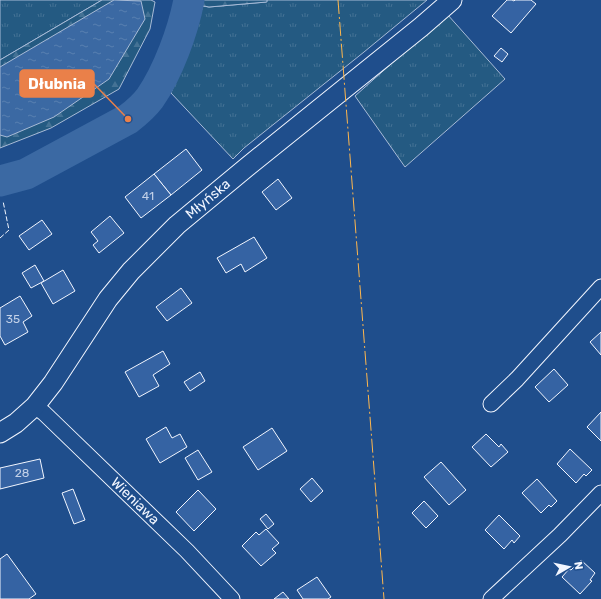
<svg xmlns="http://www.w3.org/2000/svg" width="601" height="599" viewBox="0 0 601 599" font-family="Rubik,sans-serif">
  <defs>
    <pattern id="grass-tufts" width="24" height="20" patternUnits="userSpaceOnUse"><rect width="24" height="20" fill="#245a82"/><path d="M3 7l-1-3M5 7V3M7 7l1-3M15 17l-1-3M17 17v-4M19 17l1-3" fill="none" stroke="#447295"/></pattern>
    <pattern id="forest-firs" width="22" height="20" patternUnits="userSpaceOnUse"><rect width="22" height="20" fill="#245a82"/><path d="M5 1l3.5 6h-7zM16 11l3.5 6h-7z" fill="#447295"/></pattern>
    <pattern id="water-ripples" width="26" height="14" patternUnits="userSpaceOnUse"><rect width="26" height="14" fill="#3b69a3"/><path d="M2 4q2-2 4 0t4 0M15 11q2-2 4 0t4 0" fill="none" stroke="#587fb1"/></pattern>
  </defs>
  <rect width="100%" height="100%" fill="#1f4e8c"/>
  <g fill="url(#grass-tufts)" stroke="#a8bbd7">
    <path d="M0,0H102L0,60Z"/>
    <path d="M267,0H427L364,52L244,148L233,159L171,93L203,6L209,7L266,2Z"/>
    <path d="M447,14L505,79L405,167L355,96Z"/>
  </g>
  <g fill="url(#forest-firs)" stroke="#a8bbd7">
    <path d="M102,0H151L155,2L150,29L119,89L51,128L0,148V60Z"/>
    <path d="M178,0H267V2L209,7L177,1Z"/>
  </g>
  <path fill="url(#water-ripples)" stroke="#a8bbd7" d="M114,0L141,1L145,19L109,79L54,117L7,137L0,135V67Z"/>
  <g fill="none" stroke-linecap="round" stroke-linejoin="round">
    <path stroke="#3b69a3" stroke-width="31" d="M0,181L26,174L128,119C136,113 144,106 150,98C168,72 183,31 189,0"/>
  </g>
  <g fill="#3563a3" stroke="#f2f6ff">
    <path d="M507,0H512L514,1L515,0H531L536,4L511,33L492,16Z"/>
    <path d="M501,48L508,54L502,62L494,56Z"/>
    <path d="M186,149L202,170L171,195L154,174Z"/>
    <path d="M154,174L171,195L141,218L125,197Z"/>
    <path d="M278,179L292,198L276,210L262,192Z"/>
    <path d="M110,216L124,233L99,253L93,245L98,241L91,232Z"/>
    <path d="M42,220L52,234L29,250L19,236Z"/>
    <path d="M254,237L267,258L245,272L241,264L226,273L217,258Z"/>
    <path d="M35,265L44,281L31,288L22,273Z"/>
    <path d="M63,270L75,291L53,304L41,283Z"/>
    <path d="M181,288L192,303L167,321L156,307Z"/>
    <path d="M20,296L32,316L23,322L28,332L5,345L0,336V308Z"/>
    <path d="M601,332V355L590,342Z"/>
    <path d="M163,351L170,364L153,375L159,386L139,397L125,372Z"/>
    <path d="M554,369L568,385L549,402L535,387Z"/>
    <path d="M200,372L205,381L190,391L184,382Z"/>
    <path d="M601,412V441L587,427Z"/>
    <path d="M166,427L172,438L180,434L187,447L160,463L146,439Z"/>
    <path d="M272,428L287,451L258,470L243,447Z"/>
    <path d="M486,434L499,447L501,444L508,452L491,467L472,447Z"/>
    <path d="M570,449L592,470L586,476L584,474L576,483L557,464Z"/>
    <path d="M198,450L212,472L198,480L185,458Z"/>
    <path d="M40,459L44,478L0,489V468Z"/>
    <path d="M441,462L466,490L449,505L424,477Z"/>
    <path d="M312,478L323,491L311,502L300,489Z"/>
    <path d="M537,479L557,501L551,507L549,505L541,513L522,493Z"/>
    <path d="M73,489L85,520L74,524L62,493Z"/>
    <path d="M198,490L216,509L194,531L176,512Z"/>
    <path d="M424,501L438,516L426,528L412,513Z"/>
    <path d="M266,514L274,524L268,529L260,519Z"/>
    <path d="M499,515L520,536L514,543L512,540L504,549L485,530Z"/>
    <path d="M266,529L279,543L272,549L276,553L261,566L242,546L256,532L259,535Z"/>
    <path d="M7,554L36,594L29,599H0V559Z"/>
    <path d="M581,560L595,573L590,580L592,581L580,594L562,577L569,569L571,570Z"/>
    <path d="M317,577L331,597L328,599H303L297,590Z"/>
    <path d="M283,592L289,599H274Z"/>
  </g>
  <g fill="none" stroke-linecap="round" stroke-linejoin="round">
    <g stroke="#f2f6ff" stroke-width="17">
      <g id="minor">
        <path d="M491,404L517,379L601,287"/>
        <path d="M35,406L44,413L187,551L232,599"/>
        <path d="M491,599L560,535L601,493"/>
      </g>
    </g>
    <g stroke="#f2f6ff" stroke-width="21">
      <path id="tertiary" d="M0,433L16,423L35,406L53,383L108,299L131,271L177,225L247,167L421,27L452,0"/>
    </g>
    <use href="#minor" stroke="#1f4e8c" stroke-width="15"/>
    <use href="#tertiary" stroke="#1f4e8c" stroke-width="19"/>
    <path stroke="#f2f6ff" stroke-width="1" stroke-dasharray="5 2" stroke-linecap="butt" d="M0,238L9,230L3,201"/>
    <path stroke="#ffb74d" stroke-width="1" stroke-dasharray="14 3 2 3" stroke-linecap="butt" d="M338,0L384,599"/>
  </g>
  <g text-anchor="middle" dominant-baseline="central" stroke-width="3" stroke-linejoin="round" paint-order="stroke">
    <g font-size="12" fill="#c3d1e8">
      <text x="148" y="196">41</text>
      <text x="13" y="319">35</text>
      <text x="22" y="473">28</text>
    </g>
    <g font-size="14" fill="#f2f6ff" stroke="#1f4e8c">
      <text transform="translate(208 199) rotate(-40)">Młyńska</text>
      <text transform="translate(135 501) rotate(44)">Wieniawa</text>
    </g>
  </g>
  <path fill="none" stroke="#ea8049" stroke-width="1.5" d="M128 119L94 84"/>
  <circle fill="#ea8049" stroke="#1f4e8c" stroke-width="1.5" cx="128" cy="119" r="4"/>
  <rect fill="#ea8049" stroke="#ea8049" stroke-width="1.5" x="20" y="70" width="74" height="27" rx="4"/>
  <g font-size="15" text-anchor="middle" font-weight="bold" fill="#fff">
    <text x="57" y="89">Dłubnia</text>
  </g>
  <g transform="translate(569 567) rotate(81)" stroke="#1f4e8c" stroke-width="3" paint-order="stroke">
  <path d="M0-3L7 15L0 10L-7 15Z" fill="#f2f6ff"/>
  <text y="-6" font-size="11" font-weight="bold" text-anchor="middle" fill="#f2f6ff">N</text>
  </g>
</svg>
